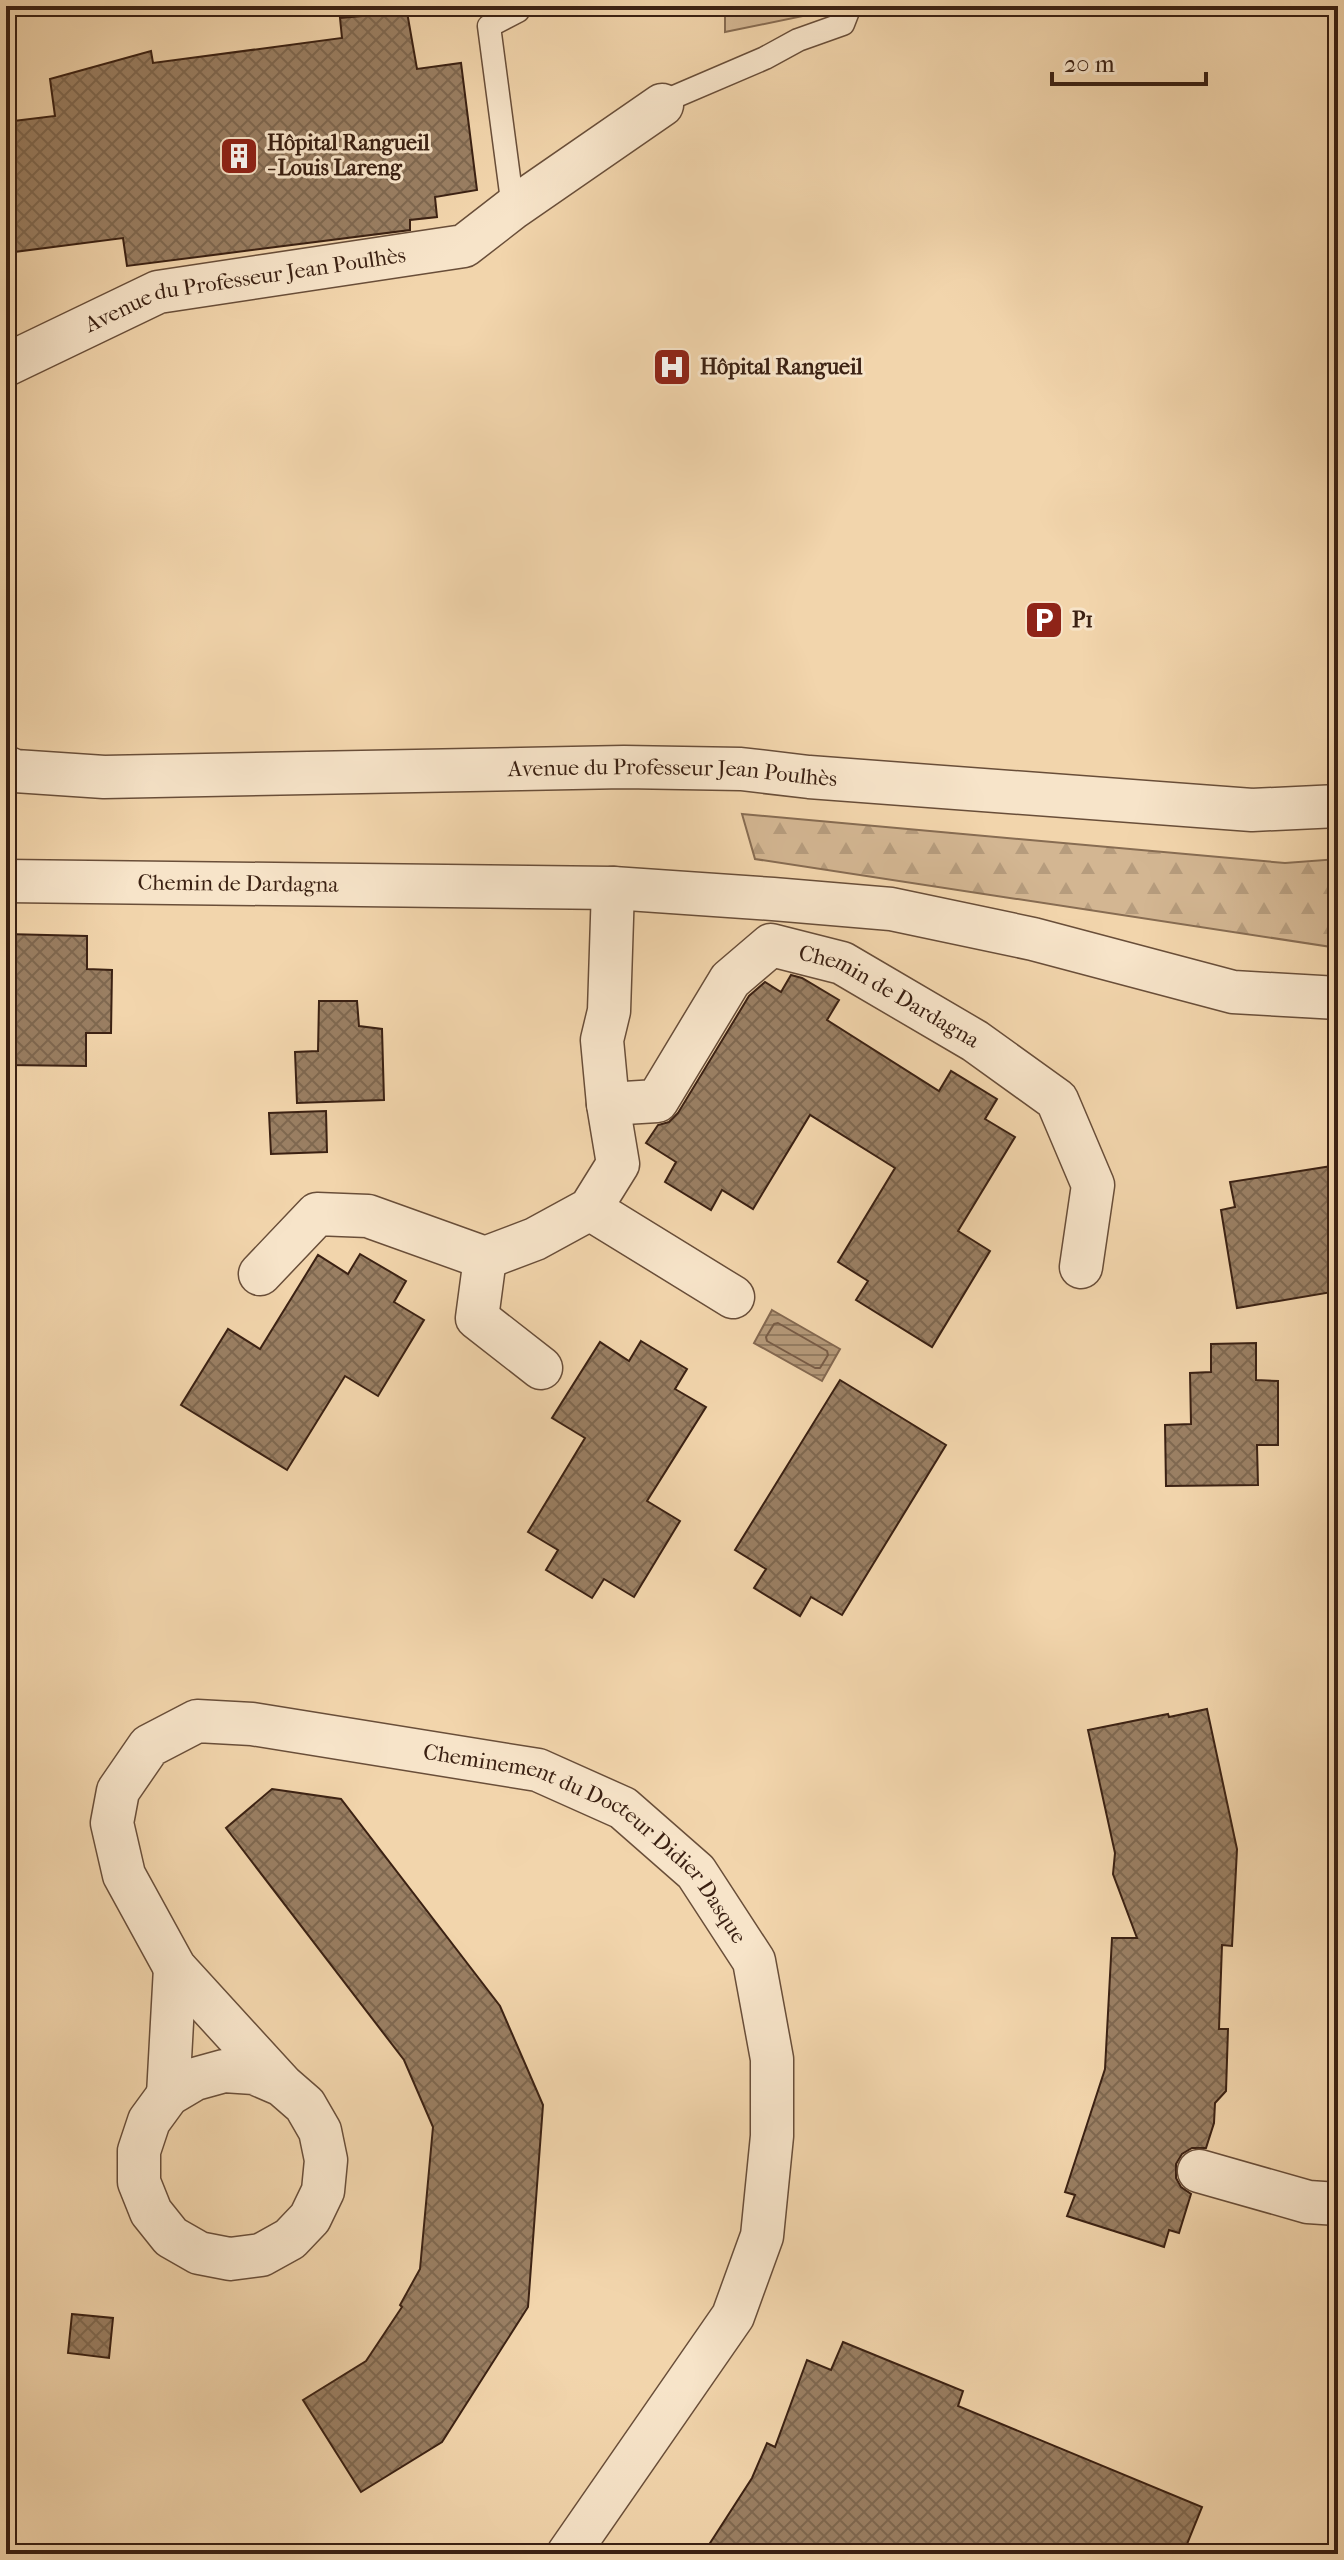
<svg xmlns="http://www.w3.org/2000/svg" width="1344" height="2560" viewBox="0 0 1344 2560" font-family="'IM FELL French Canon',serif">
  <defs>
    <pattern id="forest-firs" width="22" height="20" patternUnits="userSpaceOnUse" patternTransform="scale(2)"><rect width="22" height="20" fill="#d3b692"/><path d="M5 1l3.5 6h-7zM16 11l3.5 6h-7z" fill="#b69c7d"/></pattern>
    <pattern id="water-rules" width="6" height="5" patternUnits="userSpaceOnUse" patternTransform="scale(2)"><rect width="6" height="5" fill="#b49878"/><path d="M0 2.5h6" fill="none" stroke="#947c61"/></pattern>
    <pattern id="building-cross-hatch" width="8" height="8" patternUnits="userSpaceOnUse" patternTransform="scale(2)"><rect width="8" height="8" fill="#9a7f63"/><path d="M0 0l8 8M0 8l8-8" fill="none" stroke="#7f6850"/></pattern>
  </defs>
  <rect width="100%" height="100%" fill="#f2d5ac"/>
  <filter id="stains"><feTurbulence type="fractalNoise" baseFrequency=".0025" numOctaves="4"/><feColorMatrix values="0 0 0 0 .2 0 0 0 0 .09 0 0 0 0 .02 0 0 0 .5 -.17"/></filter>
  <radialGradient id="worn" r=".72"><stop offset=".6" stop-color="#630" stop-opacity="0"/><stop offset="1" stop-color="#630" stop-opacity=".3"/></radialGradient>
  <path fill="#d3b692" stroke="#876c52" stroke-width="2" d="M725,6H810L808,15L725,32Z"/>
  <path fill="url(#forest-firs)" stroke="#876c52" stroke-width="2" d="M742,814L1285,863L1338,859V948L755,859Z"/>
  <path fill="url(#water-rules)" stroke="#846850" stroke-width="2" d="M772,1310L840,1349L822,1381L754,1343Z"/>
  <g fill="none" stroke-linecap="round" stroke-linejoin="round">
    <path stroke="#785c46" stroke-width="2" d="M778,1323L827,1351L828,1355L820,1368H815L767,1341L766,1337L774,1324Z"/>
  </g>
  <g fill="url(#building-cross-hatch)" stroke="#3b2113" stroke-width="2">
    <path d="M407,12L417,69L461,63L477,190L435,197L437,217L410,220V230L127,266L123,238L6,253V122L55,116L50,79L151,51L153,63L342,38L340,18Z"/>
    <path d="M6,934L87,936V969L112,970L111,1033H86V1066L6,1065Z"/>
    <path d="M791,975L802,978L839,1000L827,1020L939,1091L951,1071L997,1099L985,1119L1015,1137L958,1231L990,1251L932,1347L856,1300L868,1281L838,1262L895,1168L810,1115L753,1209L722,1190L711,1210L665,1182L676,1162L646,1143L658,1125L669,1122L678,1113L749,996L765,982L781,992Z"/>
    <path d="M319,1001H357L359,1026L382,1029L384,1100L297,1103L295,1052L318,1051Z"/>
    <path d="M326,1111L327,1152L271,1154L269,1113Z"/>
    <path d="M1338,1165V1291L1237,1308L1221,1210L1235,1207L1230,1182Z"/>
    <path d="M360,1254L406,1281L394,1302L424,1320L378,1396L345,1376L287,1470L181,1405L228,1329L260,1349L318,1255L348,1274Z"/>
    <path d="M641,1341L687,1369L675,1389L706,1407L647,1501L680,1521L634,1597L604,1579L592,1598L546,1570L558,1550L528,1532L585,1438L552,1418L600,1342L629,1361Z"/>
    <path d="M1256,1343V1380L1278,1381V1445H1257L1258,1485L1166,1486L1165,1425L1191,1424L1190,1373L1211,1372V1344Z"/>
    <path d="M840,1380L946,1445L842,1615L811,1597L800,1616L754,1588L766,1569L735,1550Z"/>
    <path d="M1207,1709L1237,1849L1232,1946L1222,1945L1219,2029H1228L1226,2091L1215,2103L1214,2123L1206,2148H1192L1182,2154L1176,2164V2178L1181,2187L1191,2194L1179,2233L1169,2230L1164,2247L1067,2216L1075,2195L1065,2192L1105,2069L1112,1938H1137L1113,1874L1115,1853L1088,1730L1168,1714L1169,1717Z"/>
    <path d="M272,1789L341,1799L500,2006L543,2105L528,2307L442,2442L361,2492L303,2400L366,2361L402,2307L400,2305L420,2269L433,2127L404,2060L226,1828Z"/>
    <path d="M72,2314L113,2318L109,2358L68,2353Z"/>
    <path d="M843,2342L963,2391L958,2406L1202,2507L1183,2554H703L752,2478L767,2443L775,2447L807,2360L831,2370Z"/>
  </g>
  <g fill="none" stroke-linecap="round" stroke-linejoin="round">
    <g stroke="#694e39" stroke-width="25">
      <g id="lane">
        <path d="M662,105L674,97L765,58L798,40L843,24L850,6"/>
        <path d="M513,208L489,26L518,11"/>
      </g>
    </g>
    <g stroke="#694e39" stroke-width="45">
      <g id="street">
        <path id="s1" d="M6,365L158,292L464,246L513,208L662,105"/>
        <path id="s2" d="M6,767L15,771L104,777L624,767L741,769L809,777L1252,810L1338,806"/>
        <path id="s3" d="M6,881L613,888L773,899L891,909L1033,939L1233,992L1338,998"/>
        <path id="s4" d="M608,1104L657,1101L730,980L771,945L842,963L975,1041L1057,1100L1093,1185L1081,1267"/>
        <path d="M590,1209L733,1297"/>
        <path d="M485,1258L477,1318L541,1368"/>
        <path d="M260,1274L317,1214L368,1216L485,1258L535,1239L590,1209L618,1164L608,1104L602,1040L609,1011L613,888"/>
        <path id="s5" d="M282,2085L254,2073L224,2071L195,2079L168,2095L149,2121L139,2151V2182L151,2212L171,2237L199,2253L230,2259L261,2255L290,2239L310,2218L323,2191L326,2160L320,2131L305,2105L282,2085L175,1968L124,1875L112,1823L118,1791L149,1746L197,1721L252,1724L538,1770L623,1808L696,1872L754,1961L772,2059V2136L762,2236L733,2316L568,2554"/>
        <path d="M168,2095L175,1968"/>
        <path d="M1199,2171L1308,2202L1338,2204"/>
      </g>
    </g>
    <use href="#lane" stroke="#f7e4c9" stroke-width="22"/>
    <use href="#street" stroke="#f7e4c9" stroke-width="42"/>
  </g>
  <defs>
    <g id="building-square" transform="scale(2)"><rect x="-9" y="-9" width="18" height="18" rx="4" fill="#8f2418" stroke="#f7e4c9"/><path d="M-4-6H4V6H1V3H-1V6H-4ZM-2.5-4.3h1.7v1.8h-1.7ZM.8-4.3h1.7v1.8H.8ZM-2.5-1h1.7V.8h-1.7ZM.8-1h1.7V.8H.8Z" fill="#fff"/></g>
    <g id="hospital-square" transform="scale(2)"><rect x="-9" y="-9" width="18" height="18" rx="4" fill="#8f2418" stroke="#f7e4c9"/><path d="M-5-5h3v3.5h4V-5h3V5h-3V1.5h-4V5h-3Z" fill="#fff"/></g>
    <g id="parking-square" transform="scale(2)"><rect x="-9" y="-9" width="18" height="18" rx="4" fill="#8f2418" stroke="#f7e4c9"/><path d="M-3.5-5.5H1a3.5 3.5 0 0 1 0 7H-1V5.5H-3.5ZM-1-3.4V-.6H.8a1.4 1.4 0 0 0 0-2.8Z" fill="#fff"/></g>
  </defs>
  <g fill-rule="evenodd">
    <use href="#building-square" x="239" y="156"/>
    <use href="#hospital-square" x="672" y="367"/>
    <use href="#parking-square" x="1044" y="620"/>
  </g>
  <g text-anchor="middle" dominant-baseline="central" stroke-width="6" stroke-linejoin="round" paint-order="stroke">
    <g font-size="22" font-weight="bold" fill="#3b2113" stroke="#f7e4c9" text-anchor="start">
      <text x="267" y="143">Hôpital Rangueil<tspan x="267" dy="25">- Louis Lareng</tspan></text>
      <text x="700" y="367">Hôpital Rangueil</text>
      <text x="1072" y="620">P1</text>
    </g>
    <g font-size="22" fill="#3b2113" stroke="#f7e4c9">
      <text stroke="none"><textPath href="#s1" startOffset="254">Avenue du Professeur Jean Poulhès</textPath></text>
      <text stroke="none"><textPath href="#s2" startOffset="668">Avenue du Professeur Jean Poulhès</textPath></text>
      <text stroke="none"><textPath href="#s3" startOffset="232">Chemin de Dardagna</textPath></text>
      <text stroke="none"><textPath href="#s4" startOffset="374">Chemin de Dardagna</textPath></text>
      <text stroke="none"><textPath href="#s5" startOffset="1472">Cheminement du Docteur Didier Dasque</textPath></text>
    </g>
  </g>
  <rect width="1344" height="2560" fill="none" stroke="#f2d5ac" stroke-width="32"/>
  <rect x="8" y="8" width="1328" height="2544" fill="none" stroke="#3b2113" stroke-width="4"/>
  <rect x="16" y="16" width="1312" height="2528" fill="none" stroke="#3b2113" stroke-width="2"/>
  <path d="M1052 72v12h154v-12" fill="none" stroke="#3b2113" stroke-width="4"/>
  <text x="1064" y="72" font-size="24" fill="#3b2113" stroke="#f7e4c9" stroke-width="6" paint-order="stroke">20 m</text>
  <rect width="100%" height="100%" filter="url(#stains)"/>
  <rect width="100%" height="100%" fill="url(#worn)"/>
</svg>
